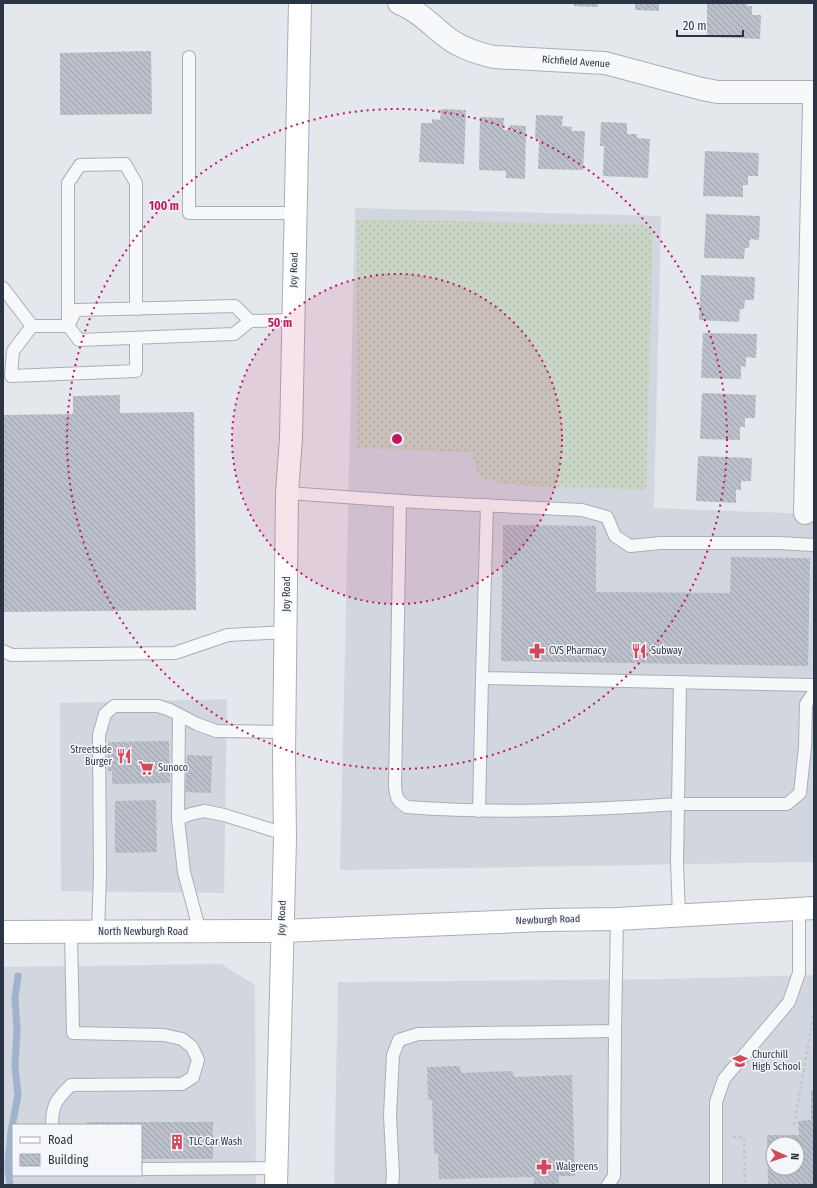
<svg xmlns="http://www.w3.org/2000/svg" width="817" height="1188" viewBox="0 0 817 1188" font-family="'Fira Sans Condensed',sans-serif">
  <defs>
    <pattern id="grass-dots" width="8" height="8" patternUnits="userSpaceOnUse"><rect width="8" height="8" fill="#c9d6c5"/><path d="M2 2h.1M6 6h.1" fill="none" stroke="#adb8ab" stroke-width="1.8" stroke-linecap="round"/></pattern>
    <pattern id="building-back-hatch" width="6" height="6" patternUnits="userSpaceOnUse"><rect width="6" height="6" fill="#bbc0ca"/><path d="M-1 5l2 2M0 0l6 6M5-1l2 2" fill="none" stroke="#989da6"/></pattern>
  </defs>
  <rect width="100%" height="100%" fill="#e4e7ec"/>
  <g fill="#d2d6de" fill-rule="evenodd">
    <path d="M355,208L661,216L654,508L814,514V862L340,870Z"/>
    <path d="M227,699L224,893L61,891L60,703Z"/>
    <path d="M221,964L255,985L256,1185H3V967ZM13,1125H141V1175H13Z"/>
    <path d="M814,975V1185H334L338,982L667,979ZM773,1144H797V1168H773Z"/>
  </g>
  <path fill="url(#grass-dots)" d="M357,219L644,225L653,231L646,490L506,485L479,477L472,452L357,448Z"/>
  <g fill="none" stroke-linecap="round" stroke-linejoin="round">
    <path stroke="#9fb4cc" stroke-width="7" d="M10,1185L8,1167L11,1132L18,1095L15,1066L17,1029L15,998L18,976"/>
  </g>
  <g fill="url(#building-back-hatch)" fill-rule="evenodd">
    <path d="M574,3H598V7L574,6Z"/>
    <path d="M635,3H659V11L635,10Z"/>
    <path d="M707,3H748L747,6H752V15H761L760,39L707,37Z"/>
    <path d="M151,51L152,114L60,115V53Z"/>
    <path d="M441,109L466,110L464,164L419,162L421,123H432V119L440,120Z"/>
    <path d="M536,115L563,116L562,126L572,127V131H585L583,170L538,169L539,139H535Z"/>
    <path d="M480,117L504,118L503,130H510V125L526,126L525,179L506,178V171L479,170Z"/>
    <path d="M601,122L627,123V134H637V138L650,139L648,178L603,176L604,146H600Z"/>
    <path d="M705,151L759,153L758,176H748V185H743V197L703,196Z"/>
    <path d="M706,214L760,216L759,240L750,239L749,248H745L744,259L704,258Z"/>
    <path d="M701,275L755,277L754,300H745L744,309H740L739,322L699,320Z"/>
    <path d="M703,333L757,334L756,358L746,357V367L741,366V379L701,378Z"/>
    <path d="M702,393L756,395L755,418H745V427H740V440L700,439Z"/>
    <path d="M120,395V413L194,412L196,610L3,612V415L73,414V396Z"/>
    <path d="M698,456L752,458L751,481H741V490H736V503L696,501Z"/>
    <path d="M503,525L596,526V592L730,593L731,557L810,558L808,666L501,661Z"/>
    <path d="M169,741L170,783L112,784V771H108V742Z"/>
    <path d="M187,755L212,756L211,793L185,792Z"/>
    <path d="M156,800L157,852L115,853V801Z"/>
    <path d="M460,1066L461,1073L513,1071L514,1077L572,1075L575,1176H559V1185H534V1177L439,1179L438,1154H434L432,1100H428L427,1067Z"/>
    <path d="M811,1090H814V1185H768L767,1135H799L798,1121L811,1120ZM773,1144H797V1168H773Z"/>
    <path d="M86,1122H213V1159H141V1125H86Z"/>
  </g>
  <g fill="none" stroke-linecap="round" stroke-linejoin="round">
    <g stroke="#a9aeb7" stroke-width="14">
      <g id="lane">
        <path d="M189,57V213H296"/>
        <path d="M3,288L32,326H68"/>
        <path d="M136,309V183L125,164L80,165L68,183V326L79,340L234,334L250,321L293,320"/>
        <path d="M69,324L76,310L235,306L250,321"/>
        <path d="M32,326L13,351L11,376L136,371V338"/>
        <path d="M287,493L416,502L582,510L607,517L615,536L630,546L661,543H778L814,545"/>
        <path d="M400,501L395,786C396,797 397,801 407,807C497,814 588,810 678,804L680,682"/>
        <path d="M487,505L482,678L814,685"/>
        <path d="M3,651L12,655L175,653L228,635L286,632"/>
        <path d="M479,811L482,678"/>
        <path d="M178,819L179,715"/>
        <path d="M679,915L677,862L678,804H787L800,793L805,747L806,704L814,692"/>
        <path d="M98,932L100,873L99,735L105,714L114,706H158L170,710L197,724L216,731L284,732"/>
        <path d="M200,932L184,872L178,819L191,814L204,811L224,815L285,834"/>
        <path d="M52,1125C52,1104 57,1099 71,1085L182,1084L193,1077L198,1060L192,1047L182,1039L164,1035L73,1033L71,932"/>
        <path d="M141,1169L277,1168"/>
        <path d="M392,1185L393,1175L390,1115L393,1055L399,1040L418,1034L615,1031L617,919"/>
        <path d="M608,1185L614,1176L615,1031"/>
        <path d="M716,1185V1102L724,1079L789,1002L799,973V908"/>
      </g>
    </g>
    <g stroke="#a9aeb7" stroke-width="24">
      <g id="street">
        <path d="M399,3C417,10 429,23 444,35C458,47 476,53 494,57L605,63L702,89L718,92H814"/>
        <path d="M805,513L814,103"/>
      </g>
    </g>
    <g stroke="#a9aeb7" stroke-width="24">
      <g id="secondary">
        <path d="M3,932L282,931L544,920L617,919L814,908"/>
        <path d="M276,1185L285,839L284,756L287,493L291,438L300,3"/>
      </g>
    </g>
    <g stroke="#c2c5cb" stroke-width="2.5" stroke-dasharray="3 3" stroke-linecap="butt">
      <path d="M794,1125L814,1012"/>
      <path d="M733,1137H744L745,1185"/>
    </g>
    <use href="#lane" stroke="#f7f8fa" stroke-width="12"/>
    <use href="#street" stroke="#f7f8fa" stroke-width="22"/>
    <use href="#secondary" stroke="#fff" stroke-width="22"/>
  </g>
  <circle cx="397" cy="439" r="165" fill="#c2185b" fill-opacity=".12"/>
  <g fill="none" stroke="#c2185b" stroke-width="2" stroke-dasharray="2 4">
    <circle cx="397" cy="439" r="165"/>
    <circle cx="397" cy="439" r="330"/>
  </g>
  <defs>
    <g id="pharmacy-bare" transform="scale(1.2)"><path d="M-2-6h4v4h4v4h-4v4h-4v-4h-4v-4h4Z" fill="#d1495b" stroke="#f4f6f9" stroke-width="2.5" paint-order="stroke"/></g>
    <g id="restaurant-bare" transform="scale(1.2)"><path d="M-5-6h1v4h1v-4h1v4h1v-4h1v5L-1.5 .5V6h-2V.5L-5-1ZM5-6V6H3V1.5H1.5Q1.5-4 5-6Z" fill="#d1495b" stroke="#f4f6f9" stroke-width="2.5" paint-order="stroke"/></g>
    <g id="supermarket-bare" transform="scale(1.2)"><path d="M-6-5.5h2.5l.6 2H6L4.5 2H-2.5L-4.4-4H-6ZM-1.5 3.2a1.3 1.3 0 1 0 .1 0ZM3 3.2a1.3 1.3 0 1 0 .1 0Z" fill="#d1495b" stroke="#f4f6f9" stroke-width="2.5" paint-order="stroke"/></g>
    <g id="school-bare" transform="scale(1.2)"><path d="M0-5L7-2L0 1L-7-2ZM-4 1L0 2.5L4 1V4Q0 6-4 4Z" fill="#d1495b" stroke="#f4f6f9" stroke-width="2.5" paint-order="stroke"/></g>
    <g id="building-bare" transform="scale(1.2)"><path d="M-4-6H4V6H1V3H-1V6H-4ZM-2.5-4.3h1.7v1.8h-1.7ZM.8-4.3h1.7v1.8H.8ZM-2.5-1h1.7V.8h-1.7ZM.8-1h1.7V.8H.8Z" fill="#d1495b" stroke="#f4f6f9" stroke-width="2.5" paint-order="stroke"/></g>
  </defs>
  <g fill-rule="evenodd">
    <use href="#pharmacy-bare" x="537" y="651"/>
    <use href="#restaurant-bare" x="639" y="651"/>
    <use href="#restaurant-bare" x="124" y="756"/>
    <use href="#supermarket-bare" x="146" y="768"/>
    <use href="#school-bare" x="740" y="1061"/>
    <use href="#building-bare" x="177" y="1142"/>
    <use href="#pharmacy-bare" x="544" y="1167"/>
  </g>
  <g text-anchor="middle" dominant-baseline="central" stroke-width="3" stroke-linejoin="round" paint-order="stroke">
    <g font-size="10" fill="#2b3445" stroke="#f4f6f9">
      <text transform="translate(576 62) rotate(4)">Richfield Avenue</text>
      <text transform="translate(294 270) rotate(-88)">Joy Road</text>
      <text transform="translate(287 594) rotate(-90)">Joy Road</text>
      <text transform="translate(282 918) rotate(-88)">Joy Road</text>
      <text transform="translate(548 920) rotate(-2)">Newburgh Road</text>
      <text x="143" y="932">North Newburgh Road</text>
    </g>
    <g font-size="10" fill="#2b3445" stroke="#f4f6f9" text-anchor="start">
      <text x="549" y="651">CVS Pharmacy</text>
      <text x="651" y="651">Subway</text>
      <text x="112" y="750" text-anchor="end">Streetside<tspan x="112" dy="12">Burger</tspan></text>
      <text x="158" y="768">Sunoco</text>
      <text x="752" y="1055">Churchill<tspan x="752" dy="12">High School</tspan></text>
      <text x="189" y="1142">TLC Car Wash</text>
      <text x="556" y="1167">Walgreens</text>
    </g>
  </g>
  <circle cx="397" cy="439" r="6" fill="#c2185b" stroke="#f4f6f9" stroke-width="2"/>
  <g font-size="12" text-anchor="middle" font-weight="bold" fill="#c2185b" stroke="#f4f6f9" stroke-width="3" stroke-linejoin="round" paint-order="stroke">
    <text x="164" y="210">100 m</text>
    <text x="280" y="327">50 m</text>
  </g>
  <rect width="817" height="1188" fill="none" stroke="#2b3445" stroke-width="8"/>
  <rect x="12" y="1124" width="130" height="52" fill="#f4f6f9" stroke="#a4a8b1"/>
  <rect x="20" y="1137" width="20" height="6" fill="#ffffff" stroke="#a4a8b1"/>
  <text x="48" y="1144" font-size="12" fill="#2b3445">Road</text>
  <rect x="20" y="1154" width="20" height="12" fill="url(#building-back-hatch)" stroke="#a4a8b1"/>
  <text x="48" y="1164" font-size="12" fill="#2b3445">Building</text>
  <g transform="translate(785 1156) rotate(93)"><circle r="19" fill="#f4f6f9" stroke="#a4a8b1"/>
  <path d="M0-3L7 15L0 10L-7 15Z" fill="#d1495b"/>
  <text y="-6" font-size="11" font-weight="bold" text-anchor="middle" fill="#2b3445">N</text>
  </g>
  <path d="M677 30v6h66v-6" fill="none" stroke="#2b3445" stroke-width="2"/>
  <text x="683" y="30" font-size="12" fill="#2b3445" stroke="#f4f6f9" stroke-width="3" paint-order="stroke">20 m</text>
</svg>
